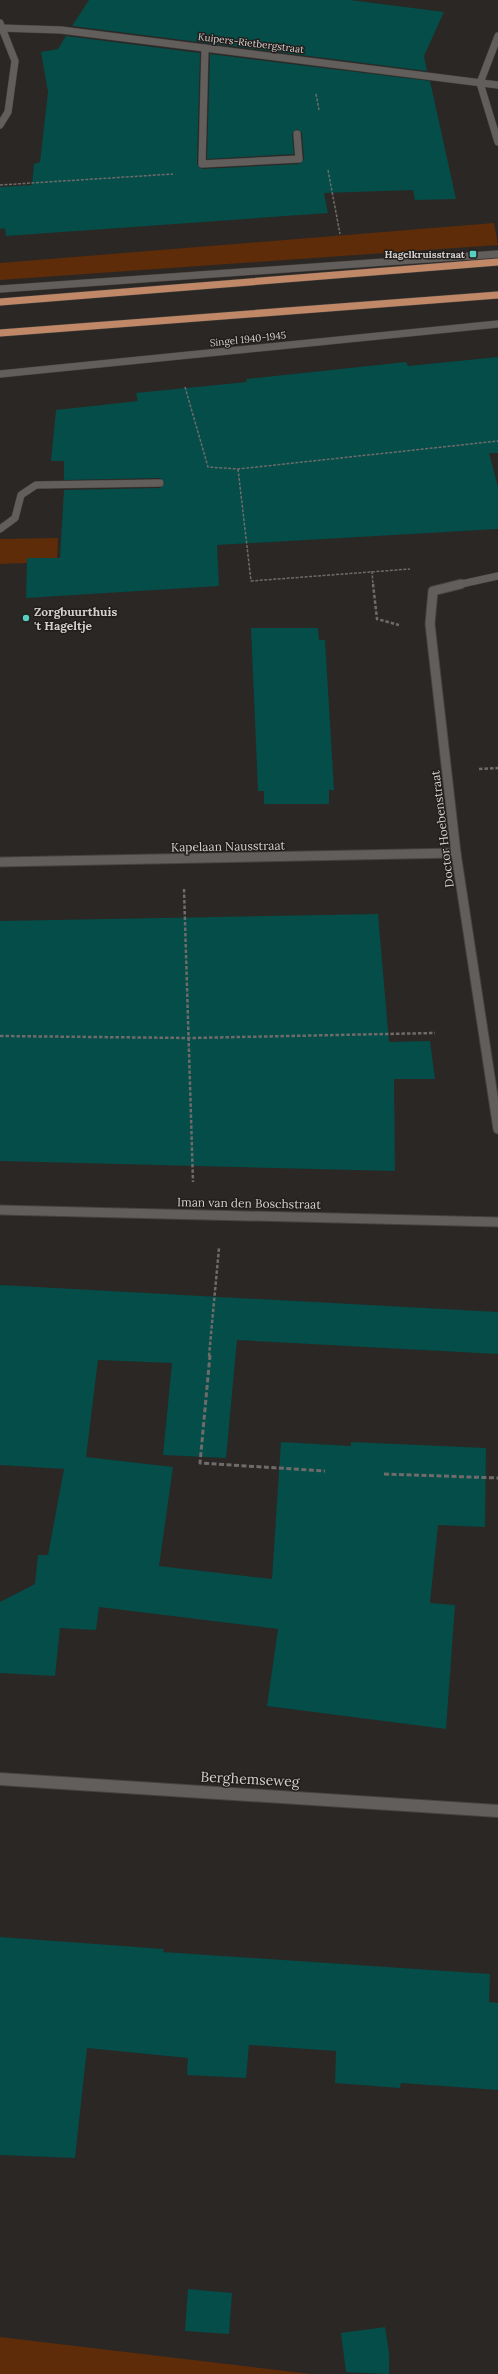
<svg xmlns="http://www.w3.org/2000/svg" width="498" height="2374" viewBox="0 0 498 2374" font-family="Lora,serif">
  <rect width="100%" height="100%" fill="#2b2725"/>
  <g fill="#5e2c08">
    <path d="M494,223L498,245L0,280V263Z"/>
    <path d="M58,538L57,562L0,564V539Z"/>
    <path d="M0,2337L311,2374H0Z"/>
  </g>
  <g fill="#044d48">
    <path d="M89,0H350L444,12L424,56L427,71L72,26Z"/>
    <path d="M66,36L200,53L197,164L202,169L299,164L304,159L302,133L297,129L292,134L294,154L207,159L210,54L430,81L456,199L415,200L413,190L324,193L328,213L6,236L5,228L0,229V187L32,185L34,164L40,162L48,92L41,52L58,49Z"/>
    <path d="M498,357V453H489L498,487V529L217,545L219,586L26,598L27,558H60L64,490L160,488L165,483L160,478L64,480V461H51L56,410L138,401L136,393L247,382L246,379L406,362L408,366Z"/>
    <path d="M251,628H318L319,640H325L334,790H329V804H264V791H258Z"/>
    <path d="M378,914L389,1042L430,1041L435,1079H394L395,1171L0,1161V921Z"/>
    <path d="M0,1285L498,1312V1354L237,1340L226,1458L163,1455L172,1363L98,1360L86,1457L173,1467L159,1566L272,1579L281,1442L351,1446V1442L486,1448L485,1527L438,1525L430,1603L455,1605L446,1729L267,1706L278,1629L99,1607L96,1630L60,1628L55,1676L0,1673V1602L35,1584L38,1555H48L64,1469L0,1465Z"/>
    <path d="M0,1937L164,1949L163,1952L490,1974L489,2002L498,2003V2090L401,2083L400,2088L335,2083L336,2051L249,2045L246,2078L187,2075L188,2058L87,2048L75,2158L0,2155Z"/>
    <path d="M188,2289L232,2293L229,2334L185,2331Z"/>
    <path d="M385,2327L389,2353V2374L346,2372L341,2333Z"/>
  </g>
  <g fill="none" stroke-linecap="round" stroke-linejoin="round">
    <g stroke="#464240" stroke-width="8">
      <g id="minor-far2">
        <path d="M0,23L15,61L8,112L0,125"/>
        <path d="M0,28L61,30L498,85"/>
        <path d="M498,36L480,83L498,142"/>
        <path d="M205,48L202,164L299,159L297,134"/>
        <path d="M0,289L498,254"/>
        <path d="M0,374L498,324"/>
        <path d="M0,529L15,518L21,495L36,485L160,483"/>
        <path d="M457,585L498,576"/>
      </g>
    </g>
    <g stroke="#464240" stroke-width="11">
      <g id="minor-far1">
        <path d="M461,584L433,591L430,624L456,853L498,1129"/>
        <path d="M0,862L456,853"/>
        <path d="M0,1210L498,1222"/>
      </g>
    </g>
    <g stroke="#464240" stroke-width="14">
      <path id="minor" d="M0,1779L498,1811"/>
    </g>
    <g stroke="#464240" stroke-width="8">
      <g id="major">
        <path d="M0,302L498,262"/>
        <path d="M0,333L498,295"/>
      </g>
    </g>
    <g stroke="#6f6b6a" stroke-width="1.5" stroke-dasharray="3 1.5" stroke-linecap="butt">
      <path d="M316,94L319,110"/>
      <path d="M328,170L340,234"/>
      <path d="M0,185L173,174"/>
      <path d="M185,387L208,467L238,469L498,441"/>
      <path d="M238,469L251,581L410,569"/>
      <path d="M372,571L373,585"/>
    </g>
    <g stroke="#6f6b6a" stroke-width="2.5" stroke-dasharray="3.5 2" stroke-linecap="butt">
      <path d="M373,584L377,619L399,625"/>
      <path d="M479,769L498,768"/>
      <path d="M184,889L193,1182"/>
      <path d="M0,1036L190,1038L435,1033"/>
      <path d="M209,1356L219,1248"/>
    </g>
    <g stroke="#6f6b6a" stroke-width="3" stroke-dasharray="5 2.5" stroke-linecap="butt">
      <path d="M210,1355L200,1463L325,1471"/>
      <path d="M384,1474L498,1478"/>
    </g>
    <use href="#minor-far2" stroke="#625e5b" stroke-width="7"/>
    <use href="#minor-far1" stroke="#625e5b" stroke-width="9"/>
    <use href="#minor" stroke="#625e5b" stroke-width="12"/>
    <use href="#major" stroke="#c08866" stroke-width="7"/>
  </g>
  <g fill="#56cec2" stroke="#211e1c" stroke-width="1.5">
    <rect x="469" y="250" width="8" height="8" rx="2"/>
    <circle cx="26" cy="618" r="4"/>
  </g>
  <g text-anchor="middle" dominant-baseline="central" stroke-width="3" stroke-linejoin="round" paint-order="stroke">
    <g font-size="10" fill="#d3d0cf" stroke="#211e1c">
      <text transform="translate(251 43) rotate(7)">Kuipers-Rietbergstraat</text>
      <text transform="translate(248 339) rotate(-6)">Singel 1940-1945</text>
    </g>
    <g font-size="10" font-weight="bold" fill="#d3d0cf" stroke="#211e1c" text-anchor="end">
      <text x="465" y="254">Hagelkruisstraat</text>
    </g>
    <g font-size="12" font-weight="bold" fill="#d3d0cf" stroke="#211e1c" text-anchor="start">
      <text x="34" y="611">Zorgbuurthuis<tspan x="34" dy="14">'t Hageltje</tspan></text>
    </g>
    <g font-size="12" fill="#d3d0cf" stroke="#211e1c">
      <text transform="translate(442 829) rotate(-97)">Doctor Hoebenstraat</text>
      <text transform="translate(228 846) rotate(-1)">Kapelaan Nausstraat</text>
      <text transform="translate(249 1203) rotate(1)">Iman van den Boschstraat</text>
    </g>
    <g font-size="14" fill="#d3d0cf" stroke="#211e1c">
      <text transform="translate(250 1779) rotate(3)">Berghemseweg</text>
    </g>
  </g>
</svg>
